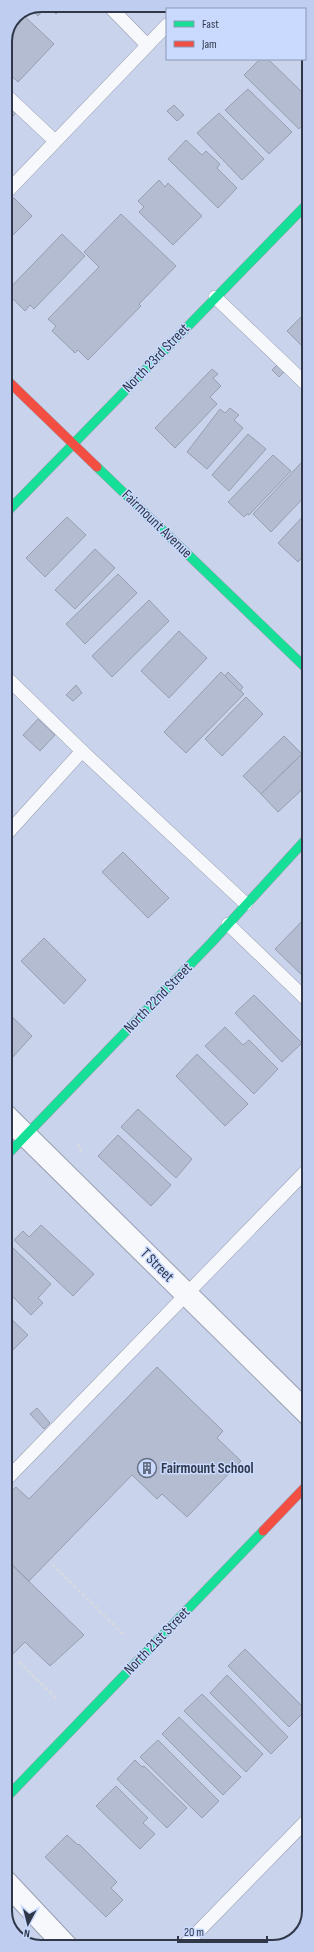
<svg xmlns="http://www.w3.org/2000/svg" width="314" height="1952" viewBox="0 0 314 1952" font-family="'Sofia Sans Condensed',sans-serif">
  <rect width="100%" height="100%" fill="#c9d3eb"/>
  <g fill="#b3bcd1" stroke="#969eb0">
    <path d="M40,5L44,9L38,16L31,9Z"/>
    <path d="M47,5H63L64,6L56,14Z"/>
    <path d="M21,13L54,44L18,82L5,70V41L16,15Z"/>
    <path d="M309,44V59L305,55V47Z"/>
    <path d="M260,59H268L309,99V107L306,110L309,112V119L299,129L244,75Z"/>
    <path d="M248,89L292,132L269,154L225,110Z"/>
    <path d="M5,101L17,112L8,121L5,118Z"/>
    <path d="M174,105L184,115L177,121L167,111Z"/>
    <path d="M219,113L264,159L242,180L197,133Z"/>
    <path d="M186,140L202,155L206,151L220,164L217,168L237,188L218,208L168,159Z"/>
    <path d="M159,180L165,187L168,183L202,216L173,245L139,212L144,207L138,201Z"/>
    <path d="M14,198L32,216L5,243V207Z"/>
    <path d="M121,214L176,266L139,304L141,306L88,360L78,350L75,353L52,331L56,326L48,319L99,267L84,252Z"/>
    <path d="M62,234L85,256L34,309L30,305L25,311L6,292Z"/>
    <path d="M309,309V353L287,331Z"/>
    <path d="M277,365L284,372L279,377L272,370Z"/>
    <path d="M212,369L218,374L213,378L221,386L210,397L217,404L175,448L155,428Z"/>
    <path d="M230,408L239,415L234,420L243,428L207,469L187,452L220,409L225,413Z"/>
    <path d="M248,434L266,449L229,491L212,475Z"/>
    <path d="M273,455L291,471L249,515L247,514L244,517L228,502Z"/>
    <path d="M301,463L309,469V492L271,532L253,514Z"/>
    <path d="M309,510V550L298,562L278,543Z"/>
    <path d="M67,517L86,535L45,577L26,558Z"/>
    <path d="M95,549L115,568L75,609L55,590Z"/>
    <path d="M118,574L137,593L85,644L66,624Z"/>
    <path d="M149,600L169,621L112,677L92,656Z"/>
    <path d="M179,631L207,658L169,698L141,671Z"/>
    <path d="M221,672L244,694L186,753L164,732Z"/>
    <path d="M228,672L243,687L240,691L225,676Z"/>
    <path d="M76,685L82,693L73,701L66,695Z"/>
    <path d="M246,697L263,714L222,756L205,739Z"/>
    <path d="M38,719L55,735L40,751L23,735Z"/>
    <path d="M284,736L302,754L261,794L243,776Z"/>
    <path d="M302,754L309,761V783L278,812L261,794Z"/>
    <path d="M123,852L169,898L148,918L102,872Z"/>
    <path d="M309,914V982L275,949Z"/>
    <path d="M44,938L86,980L64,1004L21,961Z"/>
    <path d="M254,995L302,1043L282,1062L235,1013Z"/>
    <path d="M5,1010L32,1036L11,1059L5,1054Z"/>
    <path d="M225,1027L243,1045L249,1040L278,1069L254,1094L205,1046Z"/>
    <path d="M197,1054L248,1104L225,1126L176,1076Z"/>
    <path d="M138,1109L192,1159L176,1178L121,1127Z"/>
    <path d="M118,1135L171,1185L151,1206L98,1156Z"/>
    <path d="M41,1225L94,1274L73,1296L14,1240L23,1231L29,1237Z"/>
    <path d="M12,1247L51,1284L38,1298L43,1303L31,1315L5,1289V1254Z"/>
    <path d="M5,1313L28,1335L7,1356L5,1355Z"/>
    <path d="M157,1367L223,1431L217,1438L241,1461L187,1517L162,1494L157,1499L132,1475L29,1581L5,1558V1497L16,1487L29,1499Z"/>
    <path d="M37,1408L50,1423L44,1429L30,1414Z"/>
    <path d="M10,1563L84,1635L50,1666L25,1642L5,1662V1568Z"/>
    <path d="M245,1649L306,1710L289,1727L228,1666Z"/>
    <path d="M227,1675L288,1737L271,1754L210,1693Z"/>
    <path d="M202,1694L263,1754L246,1772L184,1711Z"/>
    <path d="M179,1717L241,1777L223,1795L162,1734Z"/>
    <path d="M158,1740L219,1801L202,1818L140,1757Z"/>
    <path d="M135,1760L142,1767L144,1766L187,1808L167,1828L117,1779Z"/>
    <path d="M116,1786L148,1818L143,1823L155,1834L140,1849L96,1806Z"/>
    <path d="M67,1835L78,1845L79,1844L117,1882L111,1888L123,1900L106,1917L45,1857Z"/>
  </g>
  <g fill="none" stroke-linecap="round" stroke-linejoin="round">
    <g stroke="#989fb1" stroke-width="14">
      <g id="lane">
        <path d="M108,5L147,45"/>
        <path d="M182,9L186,5"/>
        <path d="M5,94L55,141"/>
        <path d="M5,194L167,25"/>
        <path d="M215,297L309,387"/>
        <path d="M5,676L82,751"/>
        <path d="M5,836L82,751L246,904"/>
        <path d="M228,924L309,1002"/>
        <path d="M5,1481L309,1168"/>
        <path d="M183,1947L309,1818"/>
      </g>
    </g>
    <g stroke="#989fb1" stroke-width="24">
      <g id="street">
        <path d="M5,1115L309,1415"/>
        <path d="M5,1881L67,1947"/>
      </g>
    </g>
    <g stroke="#989fb1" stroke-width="10">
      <g id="fast">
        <path d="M97,467L309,671"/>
        <path d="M5,514L309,202"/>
        <path d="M5,1157L212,942L309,836"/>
        <path d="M5,1799L263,1531"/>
      </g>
    </g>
    <g stroke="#989fb1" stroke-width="10">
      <g id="jam">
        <path d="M5,378L97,467"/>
        <path d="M263,1531L309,1483"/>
      </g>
    </g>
    <g stroke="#d6d9e1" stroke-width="2.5" stroke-dasharray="4 2" stroke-linecap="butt">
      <path d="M78,1143L81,1152"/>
      <path d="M52,1564L123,1634"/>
      <path d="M19,1662L58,1700"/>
    </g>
    <use href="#lane" stroke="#f7f8fc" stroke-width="13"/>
    <use href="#street" stroke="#f7f8fc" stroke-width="22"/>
    <use href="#fast" stroke="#16e098" stroke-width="9"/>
    <use href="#jam" stroke="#f24e42" stroke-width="9"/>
  </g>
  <defs>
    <g id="building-ring" transform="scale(1)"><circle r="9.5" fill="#cadaff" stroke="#656e82" stroke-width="1.5"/><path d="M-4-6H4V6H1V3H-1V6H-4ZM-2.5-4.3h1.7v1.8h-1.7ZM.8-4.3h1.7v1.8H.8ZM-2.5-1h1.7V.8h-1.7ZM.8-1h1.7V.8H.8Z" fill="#656e82"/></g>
  </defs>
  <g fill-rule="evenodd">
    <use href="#building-ring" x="147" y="1468"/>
  </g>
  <g text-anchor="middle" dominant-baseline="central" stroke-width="3" stroke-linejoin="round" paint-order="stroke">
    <g font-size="15" fill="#2f3749" stroke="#cadaff">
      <text transform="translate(156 358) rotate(-46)">North 23rd Street</text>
      <text transform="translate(157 524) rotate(44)">Fairmount Avenue</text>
      <text transform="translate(158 998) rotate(-46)">North 22nd Street</text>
      <text transform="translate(157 1265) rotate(45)">T Street</text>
      <text transform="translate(157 1641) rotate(-46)">North 21st Street</text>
    </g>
    <g font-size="15" font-weight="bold" fill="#2f3749" stroke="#cadaff" text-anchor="start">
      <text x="161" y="1468">Fairmount School</text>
    </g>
  </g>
  <path d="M0 0H314V1952H0ZM41 12H273A29 29 0 0 1 302 41V1911A29 29 0 0 1 273 1940H41A29 29 0 0 1 12 1911V41A29 29 0 0 1 41 12Z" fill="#becdf0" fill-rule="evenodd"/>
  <path fill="none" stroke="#2f3749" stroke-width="2" d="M41 12H273A29 29 0 0 1 302 41V1911A29 29 0 0 1 273 1940H41A29 29 0 0 1 12 1911V41A29 29 0 0 1 41 12Z"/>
  <rect x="166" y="8" width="140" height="52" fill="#cadaff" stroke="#8c99b6"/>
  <rect x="174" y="21" width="20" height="6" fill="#16e098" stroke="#8c99b6"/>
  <text x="202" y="28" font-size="12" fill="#2f3749">Fast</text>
  <rect x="174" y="41" width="20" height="6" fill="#f24e42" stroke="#8c99b6"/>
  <text x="202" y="48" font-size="12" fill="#2f3749">Jam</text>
  <g transform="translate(28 1924) rotate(187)" stroke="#cadaff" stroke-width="3" paint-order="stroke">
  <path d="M0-3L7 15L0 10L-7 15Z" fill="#2f3749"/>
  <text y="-6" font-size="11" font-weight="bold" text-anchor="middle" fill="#2f3749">N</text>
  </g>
  <path d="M178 1936v6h89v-6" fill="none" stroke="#2f3749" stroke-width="2"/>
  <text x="184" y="1936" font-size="12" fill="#2f3749" stroke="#cadaff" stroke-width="3" paint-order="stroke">20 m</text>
</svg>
